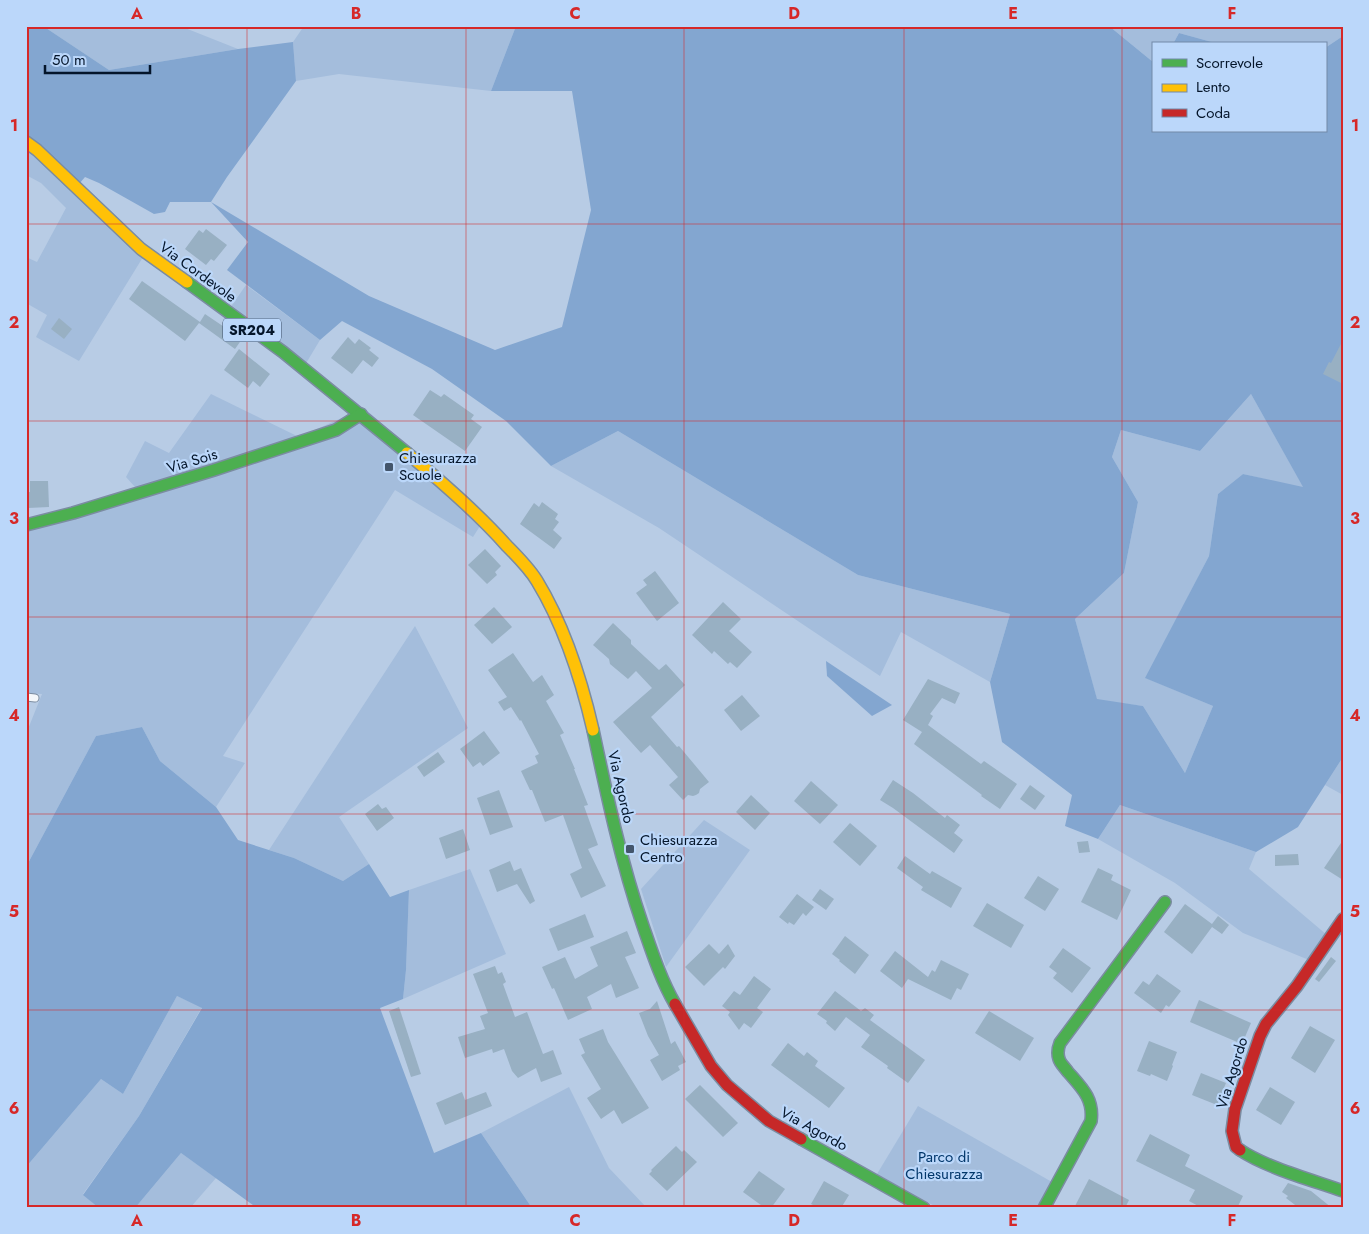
<svg xmlns="http://www.w3.org/2000/svg" width="1369" height="1234" viewBox="0 0 1369 1234" font-family="Jost,sans-serif">
  <rect width="100%" height="100%" fill="#b8cce5"/>
  <g fill="#a4bddc">
    <path d="M43,26H180L238,49L109,70Z"/>
    <path d="M304,26H516L491,91L339,74L296,81L293,42Z"/>
    <path d="M1109,26H1343V36L1325,48V44H1219L1179,33L1173,44H1153V62Z"/>
    <path d="M26,141L148,249L79,361L36,337L47,315L26,303V257L37,262L66,208L41,183L26,175Z"/>
    <path d="M246,285L320,340L305,365L230,308Z"/>
    <path d="M211,394L299,437L364,408L487,515L473,537L395,490L223,756L245,763L216,807L160,761L142,727L96,736L26,867V734L42,694L26,693V531L144,497L126,477L145,441L169,453Z"/>
    <path d="M1251,394L1304,488L1243,474L1218,494L1209,556L1146,678L1213,706L1185,773L1143,706L1097,700L1075,619L1124,573L1138,502L1112,457L1121,430L1200,451Z"/>
    <path d="M618,431L858,575L1010,614L990,682L901,632L880,676L659,528L551,466Z"/>
    <path d="M415,626L468,728L339,817L369,864L343,881L294,858L269,850Z"/>
    <path d="M1343,757V795L1325,785Z"/>
    <path d="M1120,805L1256,852L1249,869L1327,935L1309,960L1243,933L1175,883L1098,839Z"/>
    <path d="M704,820L750,850L666,967L641,889Z"/>
    <path d="M470,869L506,954L403,999L406,970L409,890Z"/>
    <path d="M177,996L202,1007L139,1116L83,1194L99,1208H26V1167L101,1079L123,1094Z"/>
    <path d="M569,1087L609,1168L647,1208H532L481,1133Z"/>
    <path d="M918,1106L1052,1182L1039,1208H938L877,1174Z"/>
    <path d="M181,1153L216,1178L190,1208H135Z"/>
  </g>
  <g fill="#83a6d0" fill-rule="evenodd">
    <path d="M26,26H43L109,70L238,49L293,42L296,81L227,177L211,202L369,296L495,350L562,327L591,210L572,91H491L516,26H1109L1153,62V131H1325V48L1343,36V757L1298,827L1256,852L1120,805L1098,839L1065,826L1072,795L1002,742L990,682L1010,614L858,575L618,431L551,466L506,421L432,369L342,321L320,340L227,270L248,242L211,202H170L165,212L154,214L99,183L85,177L79,184L26,141ZM1251,394L1303,487L1243,474L1218,494L1209,556L1145,678L1213,706L1185,773L1143,706L1097,699L1075,619L1124,573L1138,502L1112,457L1121,430L1200,451Z"/>
    <path d="M1179,33L1219,44H1173Z"/>
    <path d="M826,661L892,705L872,716L827,676Z"/>
    <path d="M142,727L160,761L216,807L238,840L294,858L343,881L369,864L390,897L409,890L406,970L403,999L380,1008L434,1153L481,1133L532,1208H257L181,1153L135,1208H99L83,1195L139,1116L202,1008L177,996L123,1094L101,1079L26,1167V867L96,736Z"/>
  </g>
  <g fill="#98b0c3">
    <path d="M206,229L227,245L214,261L211,259L206,265L185,249L199,230L203,233Z"/>
    <path d="M142,281L200,322L205,314L242,339L235,349L199,323L185,341L129,299Z"/>
    <path d="M59,318L72,329L64,339L51,329Z"/>
    <path d="M348,337L355,344L359,339L371,348L369,350L379,358L372,367L363,360L352,374L331,358Z"/>
    <path d="M1343,340V384L1323,374L1329,362L1331,363Z"/>
    <path d="M239,349L270,374L260,387L253,381L248,388L224,370Z"/>
    <path d="M430,390L441,397L444,394L474,415L471,419L482,427L465,451L413,415Z"/>
    <path d="M30,481H48L49,507L28,508V504H26V492H30Z"/>
    <path d="M542,502L558,514L555,519L559,522L553,530L562,538L554,549L520,524L534,503L539,507Z"/>
    <path d="M485,549L501,566L495,572L497,575L487,584L468,565Z"/>
    <path d="M655,571L679,603L657,621L636,593L647,585L643,580Z"/>
    <path d="M723,602L741,619L729,631L752,652L737,668L730,662L728,664L714,651L712,654L692,635Z"/>
    <path d="M494,607L512,627L492,644L474,625Z"/>
    <path d="M613,623L631,640V644L659,670L666,664L685,685L651,717L677,747L679,746L709,782L700,789L699,793L696,795L693,796L688,795L683,800L669,785L678,777L650,745L641,753L613,722L652,688L636,671L628,679L610,664L609,659L593,645Z"/>
    <path d="M513,653L533,682L542,675L554,695L546,701L564,733L560,735L575,769H574L588,805L584,806L598,845L588,849L606,886L581,898L570,874L582,868L563,815L545,822L532,790H530L521,771L538,763L535,756L539,754L521,720L520,721L511,707L504,711L498,702L507,697L488,670Z"/>
    <path d="M928,679L960,693L955,704L942,698L930,714L933,716L928,725L981,764L984,761L1017,784L1000,809L981,796L982,795L914,744L922,732L903,720Z"/>
    <path d="M742,695L760,716L741,731L724,710Z"/>
    <path d="M484,731L500,753L483,766L480,762L473,767L460,749Z"/>
    <path d="M438,752L445,762L424,777L417,767Z"/>
    <path d="M893,780L913,793L945,818L947,815L960,825L954,833L963,840L954,853L893,808L880,800Z"/>
    <path d="M811,781L838,805L820,824L794,801Z"/>
    <path d="M1030,785L1045,796L1035,810L1020,799Z"/>
    <path d="M499,790L513,827L490,835L477,798Z"/>
    <path d="M751,795L770,813L755,830L736,812Z"/>
    <path d="M378,804L382,809L386,807L394,818L377,831L365,814Z"/>
    <path d="M850,823L877,846L860,866L833,842Z"/>
    <path d="M463,829L470,850L446,859L439,838Z"/>
    <path d="M1343,840V880L1324,868Z"/>
    <path d="M1088,841L1090,852L1079,853L1077,842Z"/>
    <path d="M1298,854L1299,865L1275,866V855Z"/>
    <path d="M905,856L930,874L932,871L962,888L951,908L921,890L923,887L897,868Z"/>
    <path d="M510,861L514,871L521,868L535,901L530,904L517,884L497,892L489,870Z"/>
    <path d="M1098,868L1113,875L1111,880L1131,890L1117,920L1081,902Z"/>
    <path d="M1038,876L1059,889L1045,911L1024,898Z"/>
    <path d="M820,889L834,899L826,910L812,900Z"/>
    <path d="M797,894L814,907L806,916L803,913L794,925L789,922L788,924L779,917Z"/>
    <path d="M987,903L1024,925L1011,948L973,926Z"/>
    <path d="M1185,904L1212,924L1218,916L1229,925L1222,934L1212,927L1192,954L1164,932Z"/>
    <path d="M585,914L594,937L558,951L549,929Z"/>
    <path d="M627,931L636,953L625,957L639,988L616,998L611,984L587,997L592,1009L568,1020L554,988L552,989L542,967L565,957L575,979L598,966L590,947Z"/>
    <path d="M845,936L869,955L855,974L839,961L840,960L832,954Z"/>
    <path d="M709,944L719,954L728,944L735,956L725,969L723,967L704,986L685,967Z"/>
    <path d="M1063,948L1091,968L1072,993L1053,978L1057,973L1049,967Z"/>
    <path d="M895,951L928,977L932,970L935,972L941,960L969,974L961,990L957,988L951,1000L908,979L902,988L880,971Z"/>
    <path d="M1331,957L1336,961L1319,982L1315,979Z"/>
    <path d="M495,966L498,974L502,972L506,982L503,984L515,1017L527,1012L543,1054L553,1050L562,1074L541,1082L536,1068L518,1078L512,1071L504,1049L493,1053L492,1049L465,1058L458,1037L485,1029L480,1016L488,1013L473,974Z"/>
    <path d="M1157,974L1181,991L1169,1007L1166,1005L1161,1013L1134,993L1143,981L1149,985Z"/>
    <path d="M754,976L771,989L757,1008L763,1012L751,1028L744,1023L739,1030L728,1015L730,1012L722,1006L734,991L740,995Z"/>
    <path d="M835,991L861,1011L865,1008L874,1015L870,1020L925,1060L908,1083L887,1068L888,1066L861,1047L870,1035L846,1017L835,1031L826,1023L827,1021L817,1014Z"/>
    <path d="M1199,1000L1251,1023L1242,1044L1190,1022Z"/>
    <path d="M657,1001L671,1044L675,1041L686,1062L678,1066L680,1070L662,1081L650,1060L659,1055L648,1036L639,1013L650,1009Z"/>
    <path d="M399,1007L421,1074L411,1077L389,1011Z"/>
    <path d="M989,1011L1034,1038L1020,1061L975,1033Z"/>
    <path d="M1310,1026L1335,1040L1315,1073L1291,1058Z"/>
    <path d="M603,1029L608,1042L649,1108L622,1124L614,1110L601,1119L587,1098L601,1089L581,1055L585,1053L579,1039Z"/>
    <path d="M1149,1041L1177,1052L1172,1065L1173,1066L1167,1081L1151,1074L1150,1076L1137,1071Z"/>
    <path d="M788,1043L804,1056L807,1052L818,1061L815,1066L845,1088L829,1108L771,1065Z"/>
    <path d="M1201,1073L1226,1083L1217,1105L1192,1095Z"/>
    <path d="M700,1085L738,1123L723,1137L685,1099Z"/>
    <path d="M1270,1087L1295,1102L1281,1125L1256,1110Z"/>
    <path d="M462,1092L465,1100L486,1092L492,1106L445,1125L436,1103Z"/>
    <path d="M1150,1134L1190,1155L1185,1166L1243,1196L1237,1208H1202L1189,1201L1195,1190L1136,1161Z"/>
    <path d="M676,1146L682,1152L684,1150L697,1162L667,1191L649,1174L652,1171L651,1170Z"/>
    <path d="M759,1171L785,1189L771,1208H765L743,1192Z"/>
    <path d="M1089,1179L1129,1200L1125,1208H1074Z"/>
    <path d="M824,1181L849,1195L841,1208H819L811,1204Z"/>
    <path d="M1288,1183L1311,1191L1332,1208H1299L1286,1198L1288,1196L1282,1192Z"/>
  </g>
  <g fill="none" stroke-linecap="round" stroke-linejoin="round">
    <g stroke="#7b8ca1" stroke-width="9">
      <path id="lane" d="M26,697L35,698"/>
    </g>
    <g stroke="#7b8ca1" stroke-width="14">
      <g id="fast">
        <path d="M187,282L283,352L407,453"/>
        <path d="M26,525L73,513L214,470L336,430L361,414"/>
        <path d="M593,730C607,796 621,862 643,926C652,952 661,980 675,1004"/>
        <path d="M801,1139L924,1208"/>
        <path d="M1240,1150C1267,1168 1312,1180 1343,1191"/>
        <path d="M1044,1208L1091,1121C1094,1099 1082,1088 1068,1072C1065,1068 1060,1063 1059,1059C1057,1053 1058,1048 1060,1043L1165,902"/>
      </g>
    </g>
    <g stroke="#7b8ca1" stroke-width="14">
      <g id="slow">
        <path d="M26,142L37,150L141,249L187,282"/>
        <path d="M407,453C442,482 477,512 507,546C518,557 529,568 537,581C565,627 581,678 593,730"/>
      </g>
    </g>
    <g stroke="#7b8ca1" stroke-width="14">
      <g id="jam">
        <path d="M675,1004L711,1066L727,1085L769,1121L801,1139"/>
        <path d="M1240,1150L1236,1147L1232,1131L1235,1109L1260,1036L1266,1024L1297,986L1343,919"/>
      </g>
    </g>
    <use href="#lane" stroke="#f4f7fb" stroke-width="7"/>
    <use href="#fast" stroke="#4caf50" stroke-width="11"/>
    <use href="#slow" stroke="#ffc107" stroke-width="11"/>
    <use href="#jam" stroke="#c62828" stroke-width="11"/>
  </g>
  <path fill="none" stroke="#d62828" stroke-width="1" stroke-opacity="0.55" d="M247,26V1208M466,26V1208M684,26V1208M904,26V1208M1122,26V1208M26,224H1343M26,421H1343M26,617H1343M26,814H1343M26,1010H1343"/>
  <g fill="#43556b" stroke="#bbd7fa" stroke-width="2">
    <rect x="384" y="462" width="10" height="10" rx="2.5"/>
    <rect x="625" y="844" width="10" height="10" rx="2.5"/>
  </g>
  <g text-anchor="middle" dominant-baseline="central" stroke-width="4.5" stroke-linejoin="round" paint-order="stroke">
    <rect fill="#bbd7fa" stroke="#3b4f68" stroke-width="1" x="223" y="318.5" width="58" height="23" rx="4"/>
    <g font-size="14" font-weight="bold" fill="#04152a">
      <text x="252" y="330">SR204</text>
    </g>
    <g font-size="15" fill="#04152a" stroke="#bbd7fa">
      <text transform="translate(198 272) rotate(36)">Via Cordevole</text>
      <text transform="translate(192 461) rotate(-17)">Via Sois</text>
      <text transform="translate(621 787) rotate(77)">Via Agordo</text>
      <text transform="translate(1232 1073) rotate(-73)">Via Agordo</text>
      <text transform="translate(814 1129) rotate(29)">Via Agordo</text>
    </g>
    <g font-size="15" fill="#04152a" stroke="#bbd7fa" text-anchor="start">
      <text x="399" y="458">Chiesurazza<tspan x="399" dy="17">Scuole</tspan></text>
      <text x="640" y="840">Chiesurazza<tspan x="640" dy="17">Centro</tspan></text>
    </g>
    <g font-size="15" fill="#00366a" stroke="#bbd7fa">
      <text x="944" y="1157">Parco di<tspan x="944" dy="17">Chiesurazza</tspan></text>
    </g>
  </g>
  <rect width="1369" height="1234" fill="none" stroke="#bbd7fa" stroke-width="55"/>
  <rect x="1152" y="42" width="175" height="90" fill="#bbd7fa" stroke="#7289a7"/>
  <rect x="1162" y="59" width="25" height="8" fill="#4caf50" stroke="#7289a7"/>
  <text x="1196" y="68" font-size="15" fill="#04152a">Scorrevole</text>
  <rect x="1162" y="84" width="25" height="8" fill="#ffc107" stroke="#7289a7"/>
  <text x="1196" y="92" font-size="15" fill="#04152a">Lento</text>
  <rect x="1162" y="109" width="25" height="8" fill="#c62828" stroke="#7289a7"/>
  <text x="1196" y="118" font-size="15" fill="#04152a">Coda</text>
  <path d="M45 65v8h105v-8" fill="none" stroke="#04152a" stroke-width="2.5"/>
  <text x="52" y="65" font-size="15" fill="#04152a" stroke="#bbd7fa" stroke-width="4" paint-order="stroke">50 m</text>
  <rect x="28" y="28" width="1314" height="1178" fill="none" stroke="#d62828" stroke-width="2"/>
  <g font-size="16" text-anchor="middle" font-weight="bold" fill="#d62828">
    <text x="137" y="19">A</text>
    <text x="356" y="19">B</text>
    <text x="575" y="19">C</text>
    <text x="794" y="19">D</text>
    <text x="1013" y="19">E</text>
    <text x="1232" y="19">F</text>
    <text x="14" y="131">1</text>
    <text x="1355" y="131">1</text>
    <text x="14" y="328">2</text>
    <text x="1355" y="328">2</text>
    <text x="14" y="524">3</text>
    <text x="1355" y="524">3</text>
    <text x="14" y="721">4</text>
    <text x="1355" y="721">4</text>
    <text x="14" y="917">5</text>
    <text x="1355" y="917">5</text>
    <text x="14" y="1114">6</text>
    <text x="1355" y="1114">6</text>
    <text x="137" y="1226">A</text>
    <text x="356" y="1226">B</text>
    <text x="575" y="1226">C</text>
    <text x="794" y="1226">D</text>
    <text x="1013" y="1226">E</text>
    <text x="1232" y="1226">F</text>
  </g>
</svg>
